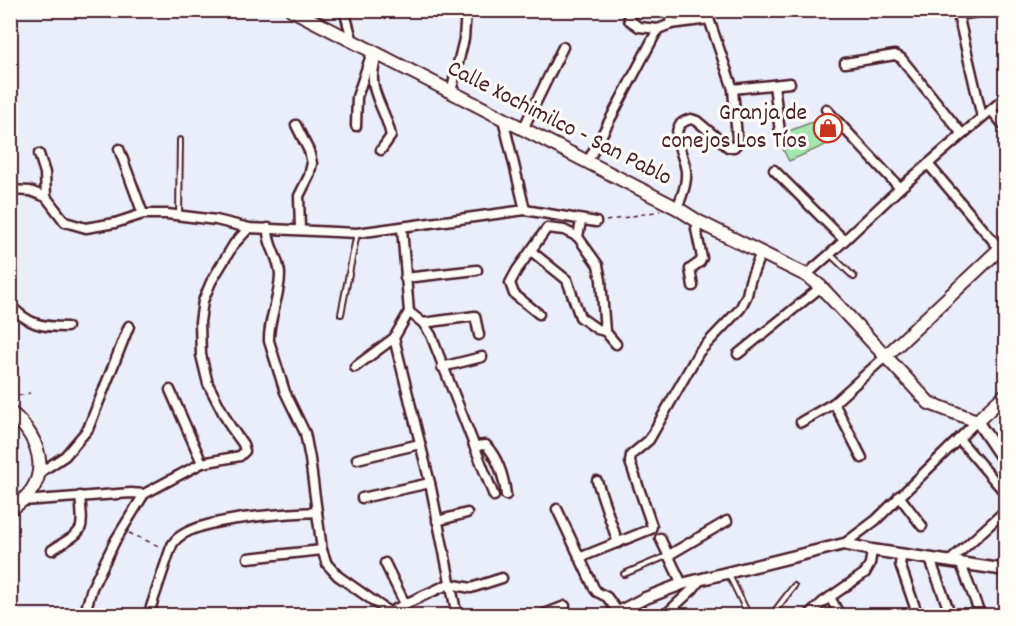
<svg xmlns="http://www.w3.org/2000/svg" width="1016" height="626" viewBox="0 0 1016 626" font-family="Dekko,sans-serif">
  <rect width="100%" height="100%" fill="#eaeef9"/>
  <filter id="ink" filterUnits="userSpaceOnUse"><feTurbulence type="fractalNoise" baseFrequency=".0167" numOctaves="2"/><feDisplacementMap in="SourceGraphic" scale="12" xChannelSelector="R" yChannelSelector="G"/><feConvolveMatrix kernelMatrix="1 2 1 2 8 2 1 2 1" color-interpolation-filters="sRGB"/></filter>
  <g filter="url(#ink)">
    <path fill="#a5e6af" stroke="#78826d" stroke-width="1.5" d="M818,120L830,143L789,161L776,136Z"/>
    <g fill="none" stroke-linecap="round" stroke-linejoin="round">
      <g stroke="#4a1f2b" stroke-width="8">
        <g id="service">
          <path d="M179,215L180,140"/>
          <path d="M830,254L854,277"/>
          <path d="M341,314L357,233"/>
          <path d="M728,573L749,616"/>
          <path d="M624,574L667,556"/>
          <path d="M771,616L794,586"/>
        </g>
      </g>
      <g stroke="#4a1f2b" stroke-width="13">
        <g id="minor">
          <path d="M344,10L353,42"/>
          <path d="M628,10L629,20L639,27L658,29L671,24L709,19L733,89L737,138V144L734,147H728L697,121L691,119C664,125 684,153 686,171C687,184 682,196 677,208"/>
          <path d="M669,10L671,24"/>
          <path d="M957,10L982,117"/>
          <path d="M960,15L987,10"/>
          <path d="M378,55C363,89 385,104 391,136L381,150"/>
          <path d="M845,63L895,55L901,58L962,134"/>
          <path d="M774,85L780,132"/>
          <path d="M733,89L790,83"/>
          <path d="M451,92L464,39L466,10"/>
          <path d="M826,109L900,188"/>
          <path d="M991,110L1006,128"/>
          <path d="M503,119L525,210"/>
          <path d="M296,125L309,151L312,163L309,176L299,196L300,229"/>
          <path d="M356,126L357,97L372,52"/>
          <path d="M523,129L563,47"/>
          <path d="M119,149L143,214"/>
          <path d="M39,154L45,173L46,197"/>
          <path d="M587,163L658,29"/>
          <path d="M928,164L1006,256"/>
          <path d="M774,170L844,240"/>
          <path d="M10,190L30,191L46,197L65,222L86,228L115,223L143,214H167L216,220L249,228L357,233L525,210L596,222"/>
          <path d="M581,221L578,237L598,265L601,280L605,331L616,344"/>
          <path d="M268,228C267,245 279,257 280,274C280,298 268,319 269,341L285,392L305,433L310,459L322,550L327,564L338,576L389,612"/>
          <path d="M402,228L409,312L394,338L430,483L457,616"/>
          <path d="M531,251L567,280L580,317L597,329L605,331"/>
          <path d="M806,275L830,254L900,188L1006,97"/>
          <path d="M405,278L477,270"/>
          <path d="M693,286L690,269L700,262L702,258L696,229L699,222"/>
          <path d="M10,305C29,325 41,327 67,327"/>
          <path d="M409,312L423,323L431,335L494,496"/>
          <path d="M539,314L514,294L510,283L517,270L547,228L564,230L578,237"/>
          <path d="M423,323L475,316L479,335"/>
          <path d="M738,354L821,287"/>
          <path d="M355,367L394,338"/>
          <path d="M442,367L482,357"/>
          <path d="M170,390L202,463"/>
          <path d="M834,403L862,458"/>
          <path d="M801,422L834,403L886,356"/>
          <path d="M959,439L1006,494"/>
          <path d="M474,446L486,445C499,460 504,477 506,495"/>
          <path d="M357,459L420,444"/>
          <path d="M39,473L65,456L88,429L129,326"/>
          <path d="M597,481L618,543"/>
          <path d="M899,496L922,526"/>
          <path d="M362,498L430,483"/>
          <path d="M23,501L131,493L144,494"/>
          <path d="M557,509L594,588L597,592L607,597L618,612"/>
          <path d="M437,521L467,513"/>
          <path d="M660,538L682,584"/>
          <path d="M844,544L876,520L977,421"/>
          <path d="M52,550C84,529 84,536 80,496"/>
          <path d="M902,554L900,564L918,616"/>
          <path d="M669,555L727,521"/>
          <path d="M248,558L322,550"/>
          <path d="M579,558L651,529L652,526L630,462L631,455L649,440L699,352L740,309L747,295L750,281L761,252"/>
          <path d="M930,559L951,616"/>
          <path d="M951,560L1006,510"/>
          <path d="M960,562L981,616"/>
          <path d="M385,563L405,604"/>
          <path d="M830,597L840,616"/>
          <path d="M385,615L405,604L449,584L471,588L502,578"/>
          <path d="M84,616L92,588L115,541L144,494L202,463L240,456L245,451L243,444L230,426L208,384L201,355L200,322L203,301L211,282L234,244L249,228"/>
          <path d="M148,616L170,550C171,548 172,544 174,542C192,517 287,514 317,512"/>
          <path d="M539,616L565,606"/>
          <path d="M664,616L693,589L700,580"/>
          <path d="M808,616L823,602L865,573L870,564L872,550"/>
        </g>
      </g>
      <g stroke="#4a1f2b" stroke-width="15">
        <g id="tertiary">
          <path d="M977,421L1006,464"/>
          <path d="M611,616L643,599L682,584L844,544L872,550L1006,570"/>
        </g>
      </g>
      <g stroke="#4a1f2b" stroke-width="16">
        <g id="secondary">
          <path d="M292,10L677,208L699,222L806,275L821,287L929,403L977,421L1006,394"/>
          <path d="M886,356L1006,243"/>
          <path d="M10,412C44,440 54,484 10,509"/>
        </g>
      </g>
      <g stroke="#4a1f2b" stroke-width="1.5" stroke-dasharray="4.5 4.5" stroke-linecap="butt">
        <path d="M606,221L660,211"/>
        <path d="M10,398L30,393"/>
        <path d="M129,533L161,547"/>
      </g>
      <use href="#service" stroke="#fdfcf7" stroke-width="4"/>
      <use href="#minor" stroke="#fdfcf7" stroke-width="8"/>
      <use href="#tertiary" stroke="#fdfcf7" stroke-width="10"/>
      <use href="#secondary" stroke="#fdfcf7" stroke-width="12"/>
    </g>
  </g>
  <defs>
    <g id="shop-ring" transform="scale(1.5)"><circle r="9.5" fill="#fdfcf7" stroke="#c8321e" stroke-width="1.5"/><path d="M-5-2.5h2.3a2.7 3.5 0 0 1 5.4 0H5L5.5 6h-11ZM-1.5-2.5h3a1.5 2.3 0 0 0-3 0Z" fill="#c8321e"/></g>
  </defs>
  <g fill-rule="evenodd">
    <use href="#shop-ring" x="828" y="128"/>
  </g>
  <g text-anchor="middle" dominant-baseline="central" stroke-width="6" stroke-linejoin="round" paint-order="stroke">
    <g font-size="24" fill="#4a1f2b" stroke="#fdfcf7" text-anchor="end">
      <text x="807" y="114">Granja de<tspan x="807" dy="28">conejos Los Tíos</tspan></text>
    </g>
    <g font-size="24" fill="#4a1f2b" stroke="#fdfcf7">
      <text transform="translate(559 124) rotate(27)">Calle Xochimilco - San Pablo</text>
    </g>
  </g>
  <rect width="1016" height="626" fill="none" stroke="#fdfcf7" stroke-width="36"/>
  <rect x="18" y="18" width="980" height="590" fill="none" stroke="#4a1f2b" stroke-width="2" filter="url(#ink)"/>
</svg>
